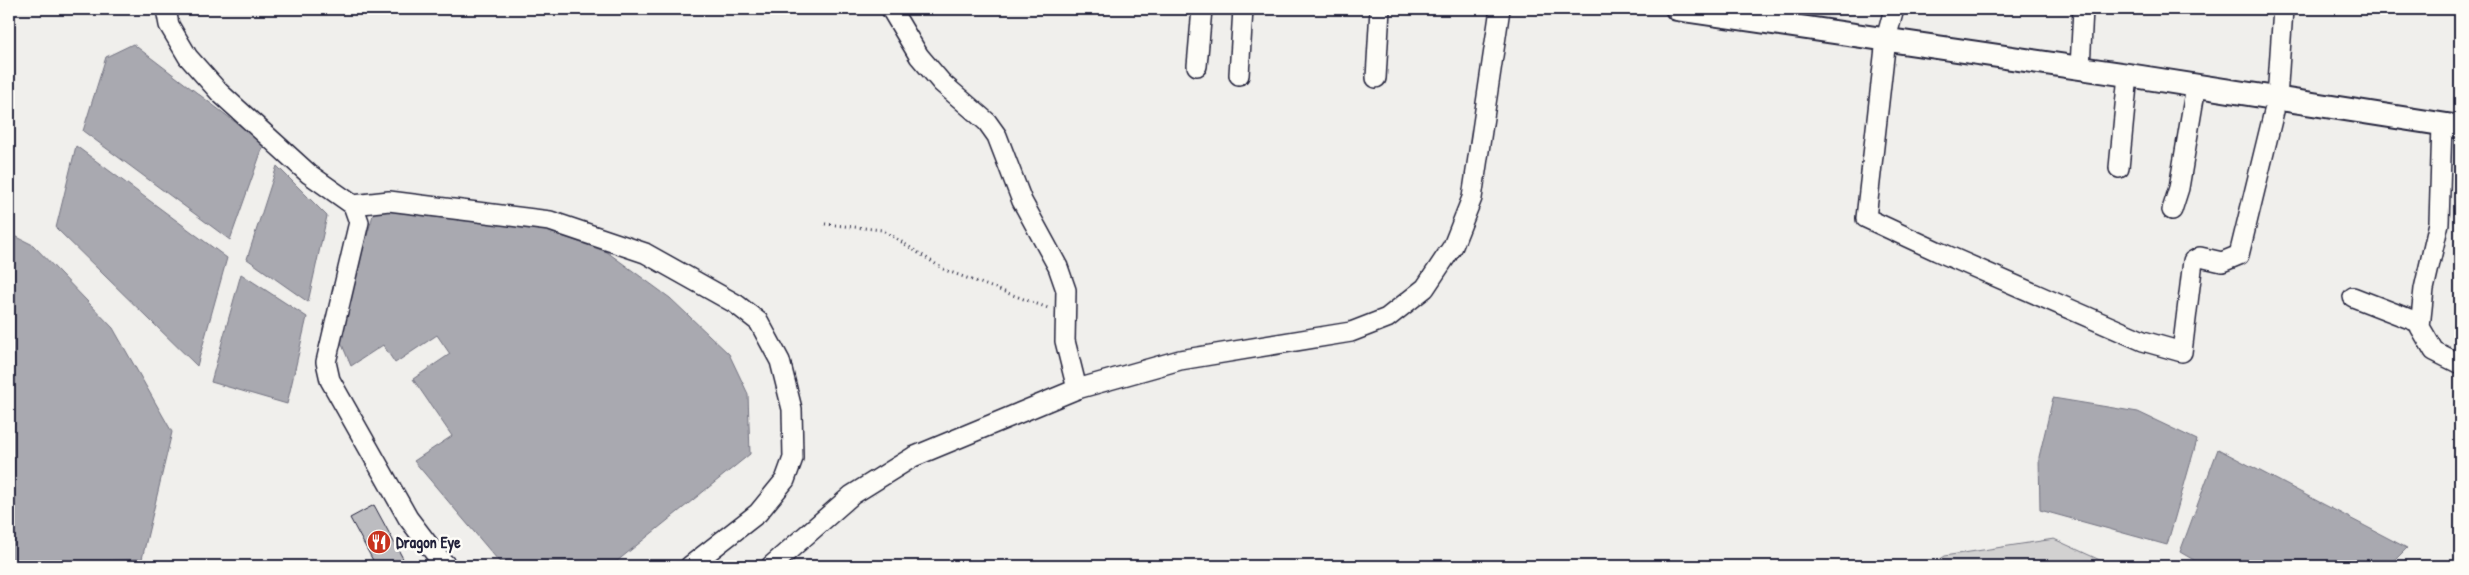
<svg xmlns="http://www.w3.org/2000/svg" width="2469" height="575" viewBox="0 0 2469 575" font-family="'Patrick Hand',sans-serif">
  <rect width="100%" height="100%" fill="#f0efec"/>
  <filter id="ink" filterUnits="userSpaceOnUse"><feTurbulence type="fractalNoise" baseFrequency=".02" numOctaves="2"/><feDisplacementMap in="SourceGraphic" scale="10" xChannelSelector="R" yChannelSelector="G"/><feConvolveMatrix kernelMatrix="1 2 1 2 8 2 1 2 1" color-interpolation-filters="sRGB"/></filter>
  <g filter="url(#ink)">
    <path fill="#d2d1d1" stroke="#7a7a86" d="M2054,539L2113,566H1929L1944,556Z"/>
    <g fill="#a9a9b0" stroke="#737381">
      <path d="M133,44L264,144L230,240L83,131L106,57Z"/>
      <path d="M76,146L227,258L197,366L56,228Z"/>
      <path d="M277,166L327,216L308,302L247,259Z"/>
      <path d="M375,208L522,222L607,252L670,298L729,354L748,394L750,454L611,566H503L414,461L452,436L413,379L450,354L437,335L395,363L383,345L351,366L338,335Z"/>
      <path d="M9,233L33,245L113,328L172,432L142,559L9,565Z"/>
      <path d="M241,274L307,317L287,404L211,382Z"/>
      <path d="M2053,398L2138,412L2197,440L2167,545L2040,510L2039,457Z"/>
      <path d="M2218,449L2407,548L2389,566H2204L2180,552Z"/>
    </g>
    <path fill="#bcbcc0" stroke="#22223b" d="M374,505L407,566H376L350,518Z"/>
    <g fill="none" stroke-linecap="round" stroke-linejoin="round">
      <g stroke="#22223b" stroke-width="22">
        <g id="minor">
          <path d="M166,9L169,25L188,57L220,93L309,174L353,205L359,222L326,362L330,380L408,518L437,556L447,566"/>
          <path d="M891,9L919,56L942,83L987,122L997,136L1022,201L1058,267L1066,290L1065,341L1077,389"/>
          <path d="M1894,9L1886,39L1866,218L1937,251L2143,341L2182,352L2193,261L2200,257L2222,262L2239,255L2277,99L2283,9"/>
          <path d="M1197,66L1202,9"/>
          <path d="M2080,68L2083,9"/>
          <path d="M1239,75L1243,9"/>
          <path d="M1376,78L1380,9"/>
          <path d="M2442,124L2439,223L2424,289L2420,327L2434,351L2460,364"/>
          <path d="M2119,168L2128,75"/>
          <path d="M353,205L389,201L550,221L645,253L736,304L759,322L780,361L792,409L793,458L785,480L758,513L690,566"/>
          <path d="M2172,210L2179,188L2196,86"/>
          <path d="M2353,297L2420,323"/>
          <path d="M771,566L852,495L913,457L1077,389L1180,360L1351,332L1387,318L1425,288L1453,246L1472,198L1500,9"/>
        </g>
      </g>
      <g stroke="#22223b" stroke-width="26">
        <path id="tertiary" d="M1677,9L2128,75L2460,127"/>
      </g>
      <path stroke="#22223b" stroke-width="3" stroke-dasharray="1 4" stroke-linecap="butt" d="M825,224L883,230L945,270L1048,308"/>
      <use href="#minor" stroke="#fdfcf7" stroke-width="19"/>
      <use href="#tertiary" stroke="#fdfcf7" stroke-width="22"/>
    </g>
  </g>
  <defs>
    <g id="restaurant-disc" transform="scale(1.25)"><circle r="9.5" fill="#c8321e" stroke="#fdfcf7"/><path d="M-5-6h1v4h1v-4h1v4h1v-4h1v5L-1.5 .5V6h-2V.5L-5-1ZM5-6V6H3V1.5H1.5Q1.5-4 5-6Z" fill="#fff"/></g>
  </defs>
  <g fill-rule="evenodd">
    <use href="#restaurant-disc" x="379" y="542"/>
  </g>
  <g text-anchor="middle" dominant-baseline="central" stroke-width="5" stroke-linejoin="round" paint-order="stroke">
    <g font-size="16" font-weight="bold" fill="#22223b" stroke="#fdfcf7" text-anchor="start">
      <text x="396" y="542">Dragon Eye</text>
    </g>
  </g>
  <rect width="2469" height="575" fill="none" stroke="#fdfcf7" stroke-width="30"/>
  <rect x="15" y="15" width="2439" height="545" fill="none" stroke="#22223b" stroke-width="2" filter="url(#ink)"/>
</svg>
